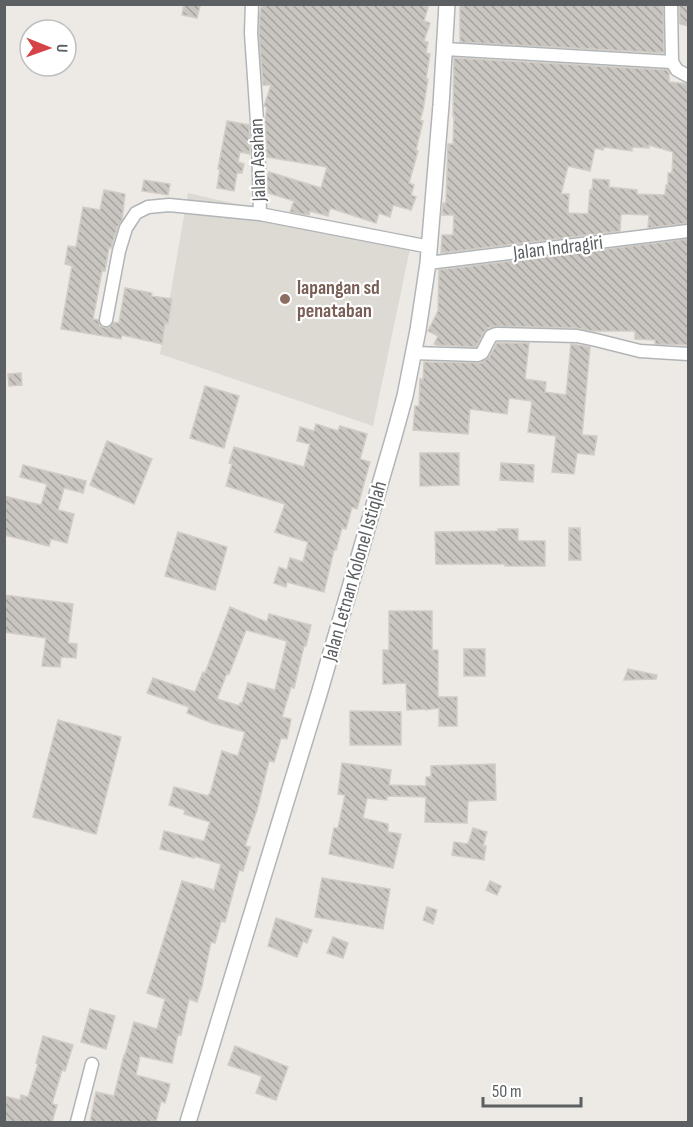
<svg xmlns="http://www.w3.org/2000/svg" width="693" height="1127" viewBox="0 0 693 1127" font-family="'Sofia Sans Condensed',sans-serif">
  <defs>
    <pattern id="building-back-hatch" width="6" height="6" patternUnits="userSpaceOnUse" patternTransform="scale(1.5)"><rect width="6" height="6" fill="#c9c5c1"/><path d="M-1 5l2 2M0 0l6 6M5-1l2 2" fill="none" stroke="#a6a3a0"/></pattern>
  </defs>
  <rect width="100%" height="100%" fill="#edeae5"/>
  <path fill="#ddd9d3" d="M188,193L411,244L373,426L160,354Z"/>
  <g fill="url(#building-back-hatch)" stroke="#d1ccc4" stroke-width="1.5" fill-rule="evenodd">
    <path d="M184,4L200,6L197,18L182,15Z"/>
    <path d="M262,4H429L424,21L430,23L424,41L428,42L426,53L430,54L426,79H428L423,110L420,120L423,121L416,150L418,151L409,183L414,185L411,195L416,197L411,210L393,205L390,217L379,213L376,223L330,208L328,216L310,211L309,215L290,212L294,201L268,193L267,177L269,172L321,188L327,167L267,157L265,119L267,107L264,106L271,85H263L259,33L260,12Z"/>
    <path d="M460,4L663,5L664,53L460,42Z"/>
    <path d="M679,4H688V26L680,24Z"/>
    <path d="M454,58L667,70L669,73V82L688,84V223L648,228L649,215L621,214L620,231L441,253L442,235H453L454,215H442L443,203H446L448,144H453L454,116H453ZM649,145L673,152L672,173H668V185H666L665,195L637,194V190L609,187V180L593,179L592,190H590L588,214L568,213L569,194H561L568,166L590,171L595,148L603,150L604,147L632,151V147L649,148Z"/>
    <path d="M227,121L249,125L250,154L240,152L238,162L244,164L242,173H237L234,191L217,188L220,169H218Z"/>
    <path d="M144,180L170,184L168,195L142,191Z"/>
    <path d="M104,190L125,194L122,220L118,226L111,248L109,247L105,271H102L93,319L98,320L100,326L105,328H109L114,322L119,323L125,288L152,293L151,296L172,299L168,324L165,323L162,344L122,335L121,339L61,329L72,266L65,264L68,246L76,247L83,207L100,210Z"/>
    <path d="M688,239V345L655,344V340L635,339V331H592L577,328L496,326L488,328L484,332L476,347L437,345L434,344L438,336L428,331L438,311L439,270Z"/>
    <path d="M497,343H529L525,379L546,382L545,392L566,395L571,344L590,347L582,435L597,436L594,455L577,453L574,474L552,472L556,436L528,432L532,401L509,398L507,414L470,409L468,434L413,430L415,406H419L420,379H423L424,362L481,363L489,357Z"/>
    <path d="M21,373L22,385L9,386L8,374Z"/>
    <path d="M205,386L239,396L224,448L190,438Z"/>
    <path d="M316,424L338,431L340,426L367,434L360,459L370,462L357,509L352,507L346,529L342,528L336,550H334L324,592L287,582L286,587L274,583L279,567L287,570L290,558L303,562L308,542L275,532L285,504L226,486L232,464L229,463L234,447L304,467L310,444L297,441L300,427L314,431Z"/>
    <path d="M107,441L152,459L134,504L90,485Z"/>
    <path d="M420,453H459V485L420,486Z"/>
    <path d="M501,463L534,465L533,482L500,480Z"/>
    <path d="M23,465L86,481L83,493L64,488L58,510L74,514L67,543L51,539L49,546L4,535V496L41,505L47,484L20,477Z"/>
    <path d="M569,528H580L581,560H569Z"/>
    <path d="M498,529H518V541H545V566H505V564H436L435,532L498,531Z"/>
    <path d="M178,532L227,547L215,590L165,576Z"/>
    <path d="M4,595L73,604L68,643L77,644L76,658L61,657L60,667L42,666L46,638L4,632Z"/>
    <path d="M230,607L267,622L269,614L311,625L306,646H304L294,688L291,687L282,717L291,719L287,739L281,738L274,762L269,761L257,810L245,846L250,847L243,871L239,870L225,922L221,921L215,943L211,942L202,986L197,1002L189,999L181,1035L178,1034L172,1063L140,1056L136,1075L170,1084L165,1103L161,1101L156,1122H90L96,1092L114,1096L124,1055H125L134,1022L157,1029L165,999L147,993L182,881L214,890L221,864L194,856V858L160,849L164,831L204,841L210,822L184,814L185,810L169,805L174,787L208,796L209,794H210L222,751L238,756L245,732L212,723L187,713L189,707L147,693L153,678L195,692L203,672L205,673ZM246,630L287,641L275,690L248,683L242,703H240V706L217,699L227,673L229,674Z"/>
    <path d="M389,611H432V650H438V697H457V726H439V708L426,710V709L407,710L406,683L383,684V650H389Z"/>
    <rect x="464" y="649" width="21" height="27"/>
    <path d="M628,669L657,675L656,679L624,680Z"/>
    <path d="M350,711L401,712V745H350Z"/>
    <path d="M58,720L121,737L96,834L33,817Z"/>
    <path d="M342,763L391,770L389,785L426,786V777H431V766L495,764L496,800L468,801L467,823L425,822L426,797L387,796V800L367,798L363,818L388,824V832L401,834L393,868L329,854L334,828H338L345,795L338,794Z"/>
    <path d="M473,828L487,832L483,846H486L484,860L452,855L454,842L468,844Z"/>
    <path d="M322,878L390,889L383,929L315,917Z"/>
    <path d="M490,881L501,886L497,895L486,890Z"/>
    <path d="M427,907L437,910L433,924L423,920Z"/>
    <path d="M276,918L312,930L307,943L303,941L297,957L268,946Z"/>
    <path d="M333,937L348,943L343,958L327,953Z"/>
    <path d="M90,1009L115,1016L106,1049L81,1042Z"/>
    <path d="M43,1036L73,1045L65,1071L62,1070L52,1104L57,1105L52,1122H4V1096L20,1100L21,1095L28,1097L38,1064L36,1063Z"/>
    <path d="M235,1046L288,1067L276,1100L256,1093L262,1076L228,1065Z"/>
  </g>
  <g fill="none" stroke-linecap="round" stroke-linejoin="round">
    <g stroke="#b2b5b8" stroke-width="15">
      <g id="minor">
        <path d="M252,4L251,33L258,136L260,214L430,247"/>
        <path d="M671,4L672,62L677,70L688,76"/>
        <path d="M445,49L672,62"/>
        <path d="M428,263L688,231"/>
        <path d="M106,320L119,251L126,228L136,213L148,207L169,205L260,214"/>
        <path d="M413,353L478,355L482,353L491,336L496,334L577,336L596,340L640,351L688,354"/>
        <path d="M77,1122L92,1064"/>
      </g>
    </g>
    <g stroke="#b2b5b8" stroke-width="18">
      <path id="tertiary" d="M188,1122L319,694L394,436L405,396L418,330L428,263L441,105L447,4"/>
    </g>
    <use href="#minor" stroke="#fff" stroke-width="12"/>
    <use href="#tertiary" stroke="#fff" stroke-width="15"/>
  </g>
  <circle fill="#8d6e63" stroke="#fff" stroke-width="2" cx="285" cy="299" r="6"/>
  <g text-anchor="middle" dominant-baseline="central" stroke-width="4.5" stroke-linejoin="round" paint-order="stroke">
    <g font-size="20" fill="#5c6063" stroke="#fff">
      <text transform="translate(258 160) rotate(-92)">Jalan Asahan</text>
      <text transform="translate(558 248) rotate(-7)">Jalan Indragiri</text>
      <text transform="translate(355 571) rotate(-74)">Jalan Letnan Kolonel Istiqlah</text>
    </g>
    <g font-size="20" font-weight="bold" fill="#785e54" stroke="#fff" text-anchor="start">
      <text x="297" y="288">lapangan sd<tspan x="297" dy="23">penataban</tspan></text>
    </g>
  </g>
  <rect width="693" height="1127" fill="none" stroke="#5c6063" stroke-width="12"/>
  <g transform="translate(48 48) rotate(91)"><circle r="28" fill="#ffffff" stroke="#bebfc1" stroke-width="1.5"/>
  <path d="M0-4.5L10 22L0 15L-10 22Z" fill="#d54346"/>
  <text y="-9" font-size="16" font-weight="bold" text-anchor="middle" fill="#5c6063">U</text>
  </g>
  <path d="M483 1097v9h98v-9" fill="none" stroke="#5c6063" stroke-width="3"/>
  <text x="492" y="1097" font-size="18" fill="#5c6063" stroke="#ffffff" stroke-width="4.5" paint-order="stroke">50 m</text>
</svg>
